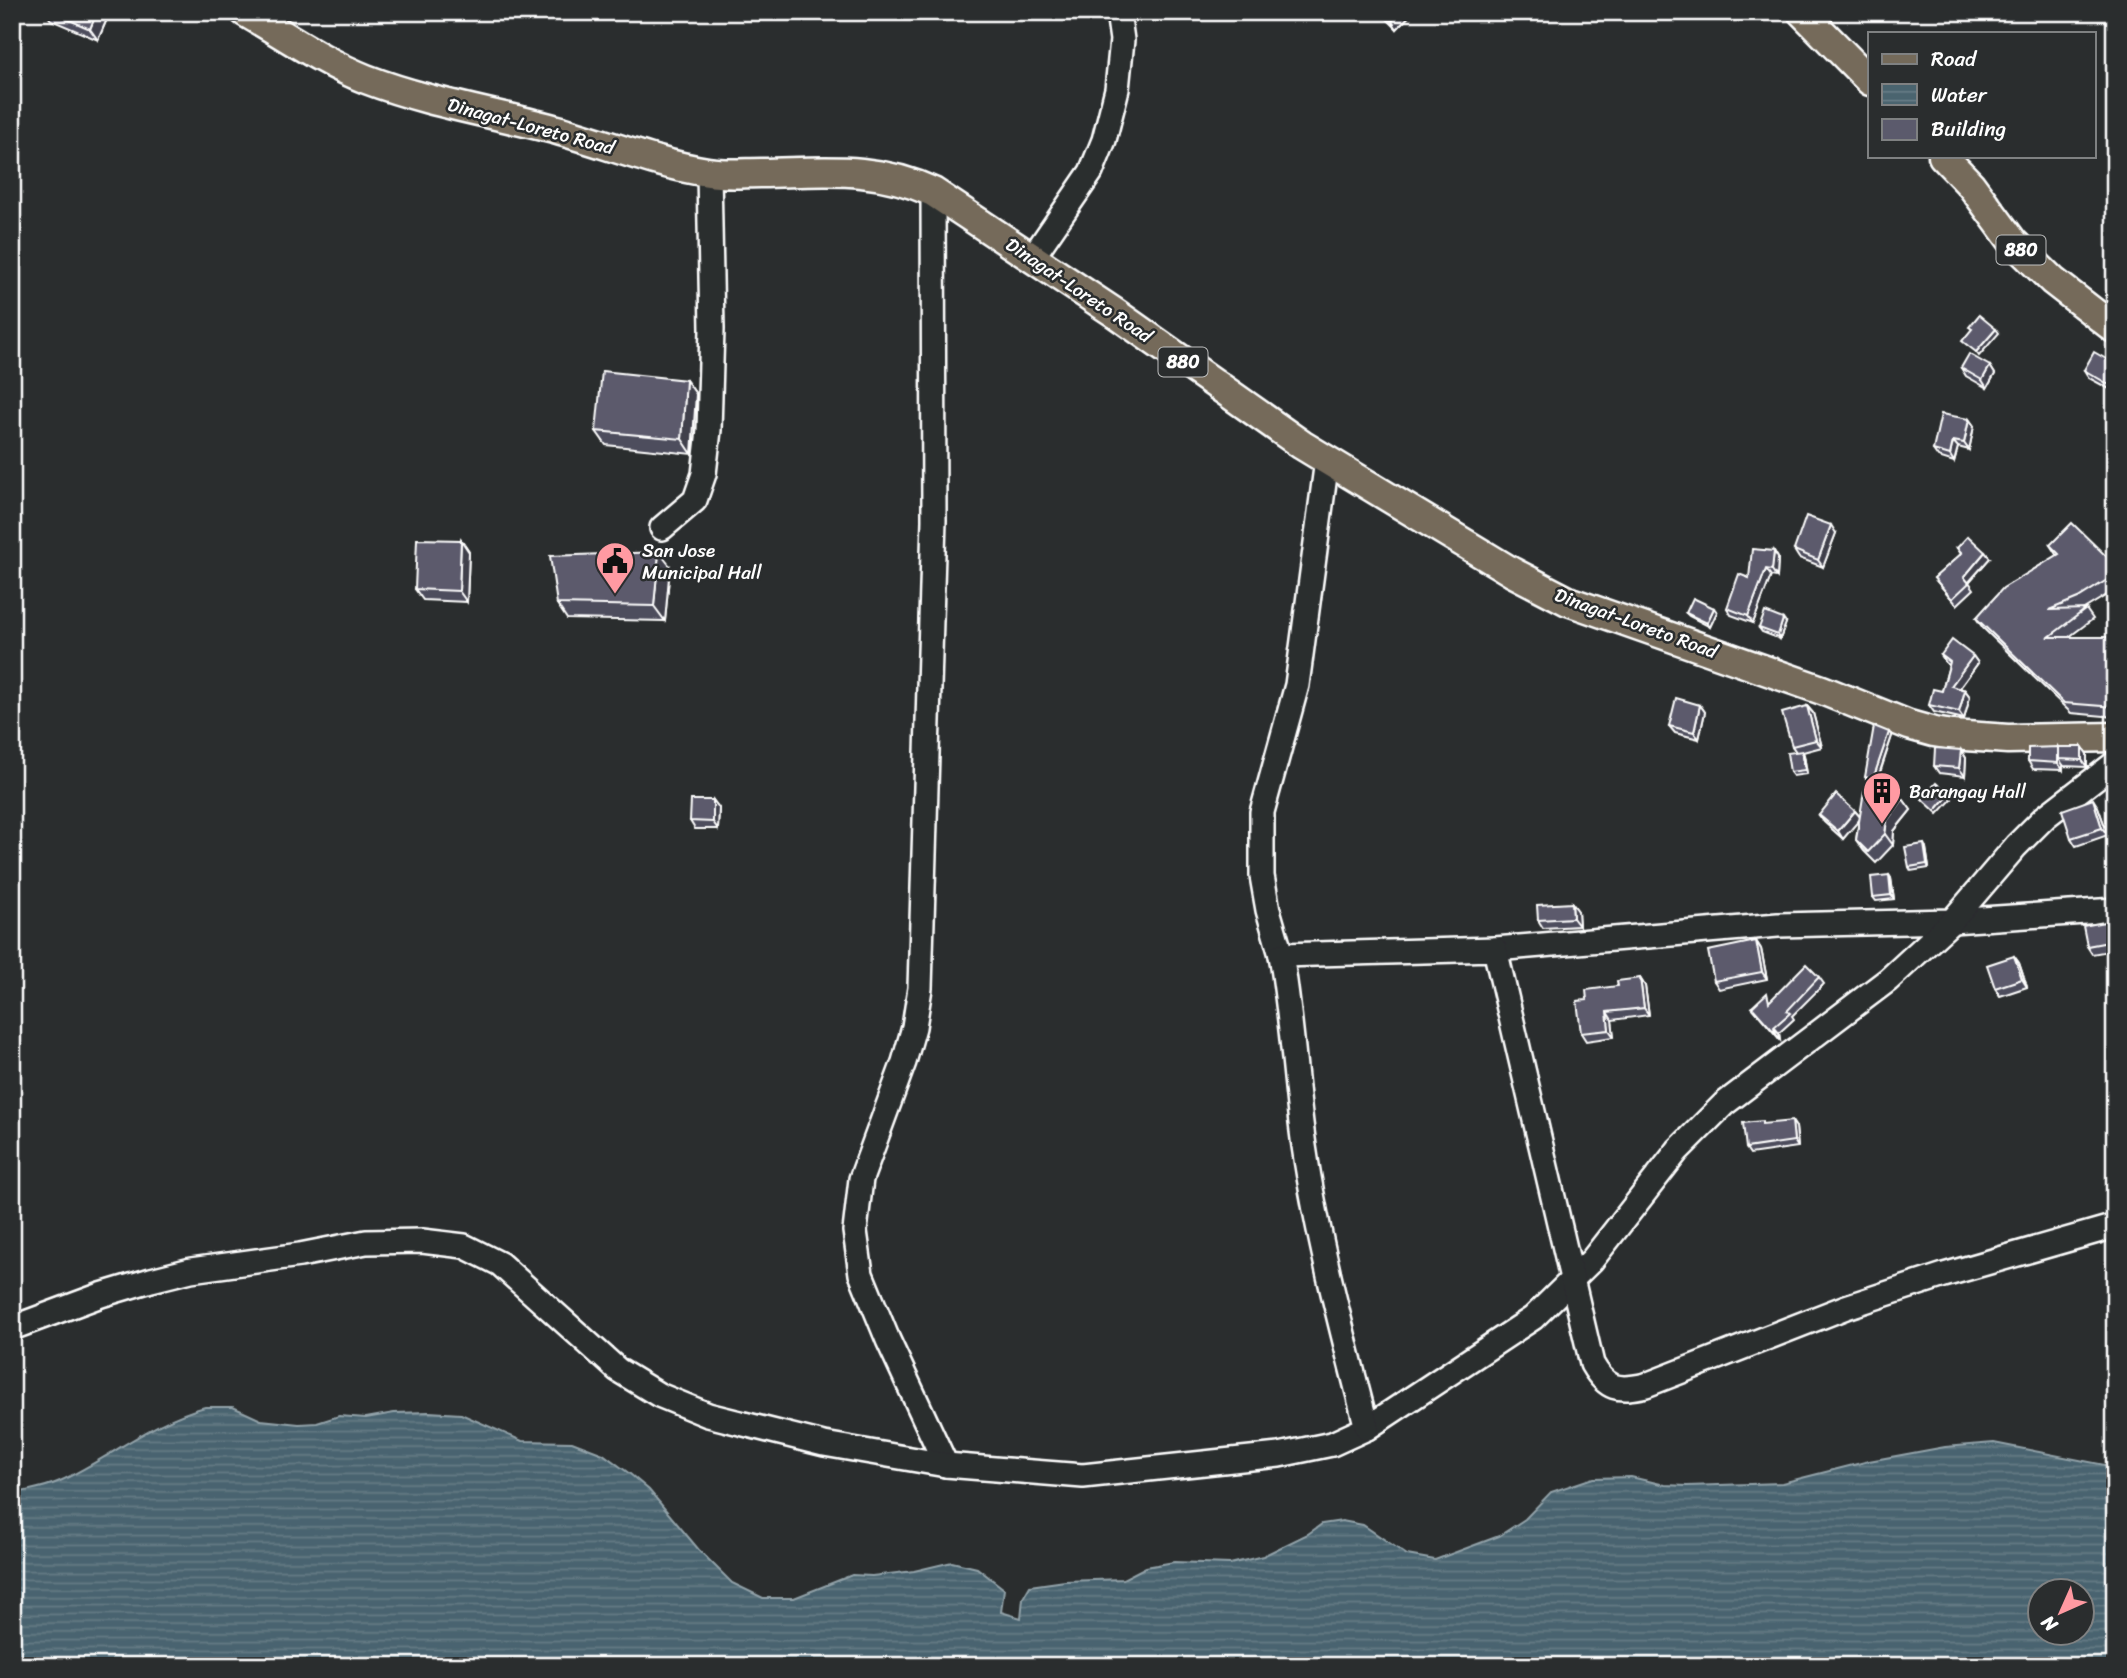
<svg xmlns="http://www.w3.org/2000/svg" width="2127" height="1678" viewBox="0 0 2127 1678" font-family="Sriracha,sans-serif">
  <defs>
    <pattern id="water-rules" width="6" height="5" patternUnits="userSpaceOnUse" patternTransform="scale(1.75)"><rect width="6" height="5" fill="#4a646f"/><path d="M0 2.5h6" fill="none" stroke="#657b85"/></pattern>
  </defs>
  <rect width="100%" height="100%" fill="#2a2d2e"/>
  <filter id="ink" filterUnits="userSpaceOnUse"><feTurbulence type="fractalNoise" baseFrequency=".0143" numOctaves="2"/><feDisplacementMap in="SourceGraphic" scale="14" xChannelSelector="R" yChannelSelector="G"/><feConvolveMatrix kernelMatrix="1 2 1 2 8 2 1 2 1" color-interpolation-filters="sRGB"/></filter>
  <g filter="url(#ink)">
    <path fill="url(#water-rules)" stroke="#92a2a9" stroke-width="2" fill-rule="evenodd" d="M205,1407H233L261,1420L299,1424L317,1423L339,1416L366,1418L394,1413L429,1412L461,1414L522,1441L572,1442L603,1454L630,1474L649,1490L699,1550L732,1583L763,1598H794L852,1575L872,1576L914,1571L952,1562L977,1568L1004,1589L1001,1612L1021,1618L1023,1598L1030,1586L1065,1581L1123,1579L1146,1567L1174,1562L1230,1564L1263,1556L1308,1534L1322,1524L1342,1521L1363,1525L1407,1555L1435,1560L1499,1536L1525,1519L1551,1492L1593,1478L1631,1477L1665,1485L1687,1486L1782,1483L1869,1461L1945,1447L1994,1443L2115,1467V1666H12V1494C28,1490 45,1488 60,1481C110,1458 152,1421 205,1407ZM2039,1590H2082V1632H2039Z"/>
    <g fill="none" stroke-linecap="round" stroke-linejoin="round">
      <g stroke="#fff" stroke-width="28">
        <g id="minor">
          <path d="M933,192L934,520L920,988L914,1027L904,1062L861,1179L855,1231L861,1274L888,1340L946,1465"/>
          <path d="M1032,258L1091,172L1104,140L1117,89L1122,40L1118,12"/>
          <path d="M662,528L695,500L704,474L709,430L712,329L709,172"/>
          <path d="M1495,949L1778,925L1952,921L2115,910"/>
          <path d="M1281,955L1268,910L1262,876V812L1297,685L1327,460"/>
          <path d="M12,1328L101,1295L151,1280L191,1270L300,1255L366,1242L422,1241L464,1246L500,1264L618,1370L659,1395L708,1415L824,1444L946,1465L1083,1476L1279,1455L1332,1444L1367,1428L1533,1318L1592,1260L1678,1150L1724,1104L1888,980L1952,921L2016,846L2045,817L2115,763"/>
          <path d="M1367,1428C1343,1335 1318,1241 1304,1146C1295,1083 1292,1019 1281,955L1495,949L1592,1364C1607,1390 1618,1391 1646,1385L1846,1307L1944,1275L2115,1226"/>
        </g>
      </g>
      <g stroke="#fff" stroke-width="33">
        <g id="major">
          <path d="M245,12C285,35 323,62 366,79C426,102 488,112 550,128C603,142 655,164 708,172C726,175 744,173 761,173C824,172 874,165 933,192L1115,313L1302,445L1512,572L1568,601L1822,690L1909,725L1934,732L1952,735L2008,739L2115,737"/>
          <path d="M1802,12L1870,81"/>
          <path d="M1943,156L1971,185L2013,242L2053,281L2115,329"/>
        </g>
      </g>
      <use href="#minor" stroke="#2a2d2e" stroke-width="23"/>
      <use href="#major" stroke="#746a5a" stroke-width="28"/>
    </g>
    <g fill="#4e4d5d" stroke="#fff" stroke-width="2">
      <path d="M45,12H110L98,40L51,20Z"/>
      <path d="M1380,12H1413L1397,29Z"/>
      <path d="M2115,364V392L2089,378L2084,370Z"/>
      <path d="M1990,366L1995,374L1987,388L1966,376L1961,368Z"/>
      <path d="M686,380L696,394L692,454L606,445L596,431Z"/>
      <path d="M1969,419L1974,426L1969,450L1958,447L1954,462L1938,457L1933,450Z"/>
      <path d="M1836,533L1823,567L1799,558L1794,550Z"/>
      <path d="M461,540L469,552L467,602L423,600L415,589Z"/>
      <path d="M2050,545L2108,558L2115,556V590L2084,609H2086L2093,619L2069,637H2111L2115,628V717L2071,713L1983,628L1976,618L2057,556Z"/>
      <path d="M1957,548L1990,558L1969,582L1974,589L1957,605L1934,578L1961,554Z"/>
      <path d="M1774,551L1778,558L1777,577L1771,576L1753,623L1731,615L1727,608L1749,578Z"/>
      <path d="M670,566L665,621L567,619L557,604Z"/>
      <path d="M1717,612L1710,627L1689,616L1686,613Z"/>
      <path d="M1786,623L1780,639L1762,632L1759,628Z"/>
      <path d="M1941,655L1973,656L1978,663L1960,688L1965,690L1970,697L1964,719L1934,712L1929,705L1942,691L1949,665L1946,663Z"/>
      <path d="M1700,705L1705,712L1699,739L1675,733L1669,726Z"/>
      <path d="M1807,706L1813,713L1822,747L1803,752L1804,755L1807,774L1793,776L1790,772L1796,752L1792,746Z"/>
      <path d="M1892,736L1877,782L1903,799L1911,810L1894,831L1893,845L1876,863L1864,851L1856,840L1859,819L1843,839L1824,822L1819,815L1855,811L1860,817L1874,783L1868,781L1865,777Z"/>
      <path d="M2058,747L2059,749L2082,747L2087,754V767L2064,766L2063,765V770L2033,769L2028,761Z"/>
      <path d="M1961,750L1966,758L1965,776L1939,773L1934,766Z"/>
      <path d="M713,800L719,808L718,829H695L690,821Z"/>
      <path d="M2098,807L2108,835L2076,846L2071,838Z"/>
      <path d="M1926,848L1929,868L1911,871L1909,867Z"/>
      <path d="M1889,875L1891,878L1894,899L1876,901L1873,897Z"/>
      <path d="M1572,903L1578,911L1579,926L1543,928L1538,920Z"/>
      <path d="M2110,921L2115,927V950L2092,954L2087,946Z"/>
      <path d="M1756,941L1761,949L1767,979L1719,989L1714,981Z"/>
      <path d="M2014,956L2019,963L2027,987L2000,996L1995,988Z"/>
      <path d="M1819,977L1824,984L1792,1016L1794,1019L1779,1033L1780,1040L1752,1007L1772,1000Z"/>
      <path d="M1640,978L1645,986L1649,1015L1612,1020L1614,1037L1586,1041L1581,1033L1587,1000L1618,986Z"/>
      <path d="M1764,1124L1796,1127L1798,1147L1750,1154L1746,1148Z"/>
    </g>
    <g fill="#403f4c" stroke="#fff" stroke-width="2">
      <path d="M97,12H110L98,40L90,29Z"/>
      <path d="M1401,12H1413L1397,29L1392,21Z"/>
      <path d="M1996,329L1999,333L1979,356L1976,352Z"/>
      <path d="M1990,366L1995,374L1987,388L1982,380Z"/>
      <path d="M686,380L696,394L692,454L682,439Z"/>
      <path d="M1969,419L1974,426L1969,450L1964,443Z"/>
      <path d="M1953,441L1958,447L1954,462L1950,455Z"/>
      <path d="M1831,525L1836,533L1823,567L1818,560Z"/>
      <path d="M461,540L469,552L467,602L459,591Z"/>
      <path d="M1774,551L1778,558L1777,577L1772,570Z"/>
      <path d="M659,552L670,566L665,621L654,606Z"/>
      <path d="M1985,552L1990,558L1968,583L1964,577Z"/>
      <path d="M1766,569L1771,576L1753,623L1748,616Z"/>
      <path d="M1714,608L1717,612L1710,627L1707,623Z"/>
      <path d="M1783,619L1786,623L1780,639L1778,635Z"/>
      <path d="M1973,656L1978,663L1956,693L1951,686Z"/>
      <path d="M1965,690L1970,697L1964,719L1959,712Z"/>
      <path d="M1700,705L1705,712L1699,739L1694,732Z"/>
      <path d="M1807,706L1813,713L1822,747L1816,740Z"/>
      <path d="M1889,732L1892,736L1876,783L1873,779Z"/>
      <path d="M2058,747L2063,755L2059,759L2063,765V770L2058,763Z"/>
      <path d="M2082,747L2087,754V767L2082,760Z"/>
      <path d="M1961,750L1966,758L1965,776L1959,768Z"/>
      <path d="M1802,751L1804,755L1807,774L1805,770Z"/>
      <path d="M1949,795L1952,799L1938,814L1935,811Z"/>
      <path d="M1903,799L1911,810L1894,831L1893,845L1885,834L1887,820Z"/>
      <path d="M2093,799L2098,807L2108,835L2102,828Z"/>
      <path d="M713,800L719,808L718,829L713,822Z"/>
      <path d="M1855,811L1861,818L1843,839L1838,831Z"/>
      <path d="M1924,844L1926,848L1929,868L1927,864Z"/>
      <path d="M1889,875L1891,878L1894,899L1891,895Z"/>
      <path d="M1572,903L1578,911L1579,926L1573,918Z"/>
      <path d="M2110,921L2115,927V942L2114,941Z"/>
      <path d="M1756,941L1761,949L1767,979L1762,972Z"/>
      <path d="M2014,956L2019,963L2027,987L2022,979Z"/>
      <path d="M1640,978L1645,986L1649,1015L1644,1008Z"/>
      <path d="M1607,1012L1612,1020L1614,1037L1609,1030Z"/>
      <path d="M1774,1027L1779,1033L1780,1040L1776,1034Z"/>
      <path d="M1792,1121L1796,1127L1798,1147L1794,1141Z"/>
    </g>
    <g fill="#5b5a6c" stroke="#fff" stroke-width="2">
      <path d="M51,12H97L90,29Z"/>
      <path d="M1383,12H1401L1392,21Z"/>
      <path d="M1979,315L1996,329L1976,352L1962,341L1972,329L1969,327Z"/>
      <path d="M2094,352L2115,364V388L2084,370Z"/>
      <path d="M1969,354L1990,366L1982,380L1961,368Z"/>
      <path d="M602,371L686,380L682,439L596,431Z"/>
      <path d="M1941,414L1969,419L1964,443L1953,441L1950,455L1933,450Z"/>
      <path d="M1806,516L1831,525L1818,560L1794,550Z"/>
      <path d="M2072,523L2108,558L2115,556V575L2078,598L2049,610L2086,609L2049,637H2111V628H2115V707L2064,703L1976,618L2003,588L2059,554L2050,545Z"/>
      <path d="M1968,536L1985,552L1964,577L1969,583L1952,599L1934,578L1962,553L1957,548Z"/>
      <path d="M417,539L461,540L459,591L415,589Z"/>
      <path d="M1752,549L1774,551L1772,570L1766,569L1748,616L1727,608L1739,574L1749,578Z"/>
      <path d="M659,552L654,606L557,604L550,556Z"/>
      <path d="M1693,598L1714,608L1707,623L1686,613Z"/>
      <path d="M1765,612L1783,619L1778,635L1759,628Z"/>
      <path d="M1952,640L1973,656L1951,686L1965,690L1959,712L1929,705L1933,689L1942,691L1950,662L1941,655Z"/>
      <path d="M1676,698L1700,705L1694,732L1669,726Z"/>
      <path d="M1807,706L1816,740L1792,746L1782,713Z"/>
      <path d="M1874,726L1889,732L1873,779L1865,777Z"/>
      <path d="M2058,747V763L2028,761V748Z"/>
      <path d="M2059,747H2082V760L2059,759Z"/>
      <path d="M1935,748L1961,750L1959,768L1934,766Z"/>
      <path d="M1802,751L1805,770L1790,772L1787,753Z"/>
      <path d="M1875,782H1884L1903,799L1887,820L1885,834L1868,852L1856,840L1864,791Z"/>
      <path d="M1936,783L1949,795L1935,811L1922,799Z"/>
      <path d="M1836,794L1855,811L1838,831L1819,815Z"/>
      <path d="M2093,799L2102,828L2071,838L2062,810Z"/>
      <path d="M691,800H713V822L690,821Z"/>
      <path d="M1924,844L1927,864L1909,867L1905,847Z"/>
      <path d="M1889,875L1891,895L1873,897L1871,877Z"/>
      <path d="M1572,903L1573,918L1538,920L1537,905Z"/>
      <path d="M2110,921L2114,941L2087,946L2083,926Z"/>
      <path d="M1756,941L1762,972L1714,981L1708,951Z"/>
      <path d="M2014,956L2022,979L1995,988L1987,965Z"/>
      <path d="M1806,964L1819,977L1787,1011L1790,1013L1774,1027L1776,1034L1752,1007L1767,993L1769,1002Z"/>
      <path d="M1640,978L1644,1008L1607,1012L1609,1030L1581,1033L1577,1001L1587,1000L1586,990L1618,986L1617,981Z"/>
      <path d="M1762,1121V1124L1792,1121L1794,1141L1746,1148L1743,1123Z"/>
    </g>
  </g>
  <defs>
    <g id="civic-pin" transform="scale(2.0125)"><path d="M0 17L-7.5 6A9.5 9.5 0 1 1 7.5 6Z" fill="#ff9aa2" stroke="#2a2d2e"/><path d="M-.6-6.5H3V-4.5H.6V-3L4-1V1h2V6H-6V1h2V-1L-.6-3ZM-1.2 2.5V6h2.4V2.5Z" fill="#111"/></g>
    <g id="building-pin" transform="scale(2.0125)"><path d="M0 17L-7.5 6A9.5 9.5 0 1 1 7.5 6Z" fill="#ff9aa2" stroke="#2a2d2e"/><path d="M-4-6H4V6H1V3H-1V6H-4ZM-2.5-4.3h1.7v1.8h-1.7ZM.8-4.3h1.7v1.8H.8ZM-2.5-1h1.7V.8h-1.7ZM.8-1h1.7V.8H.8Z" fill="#111"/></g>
  </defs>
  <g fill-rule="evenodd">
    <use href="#civic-pin" x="615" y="561"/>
    <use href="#building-pin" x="1882" y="791"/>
  </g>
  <g text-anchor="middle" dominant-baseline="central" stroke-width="5" stroke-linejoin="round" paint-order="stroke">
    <g fill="#2a2d2e" stroke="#bfc0c0" stroke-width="2">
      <rect x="1996.5" y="235.5" width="49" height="29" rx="5"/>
      <rect x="1158.5" y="347.5" width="49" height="29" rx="5"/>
    </g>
    <g font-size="18" font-weight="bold" fill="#fff">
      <text x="2021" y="250">880</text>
      <text x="1183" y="362">880</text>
    </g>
    <g font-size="19" fill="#fff" stroke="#2a2d2e">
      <text transform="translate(531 126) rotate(15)">Dinagat-Loreto Road</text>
      <text transform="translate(1079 290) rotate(34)">Dinagat-Loreto Road</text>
      <text transform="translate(1636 623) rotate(20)">Dinagat-Loreto Road</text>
    </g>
    <g font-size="19" fill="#fff" stroke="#2a2d2e" text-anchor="start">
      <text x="642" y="550">San Jose<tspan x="642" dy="22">Municipal Hall</tspan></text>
      <text x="1909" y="791">Barangay Hall</text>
    </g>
  </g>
  <rect width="2127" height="1678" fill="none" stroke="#2a2d2e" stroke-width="42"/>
  <rect x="21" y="21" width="2085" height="1636" fill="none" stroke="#fff" stroke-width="2.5" filter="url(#ink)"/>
  <rect x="1868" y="32" width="228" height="126" fill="#2a2d2e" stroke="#7f8182" stroke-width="2"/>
  <rect x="1882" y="54" width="35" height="10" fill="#746a5a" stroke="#7f8182" stroke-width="2"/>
  <text x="1931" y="66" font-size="21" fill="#ffffff">Road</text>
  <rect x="1882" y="84" width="35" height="21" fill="url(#water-rules)" stroke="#7f8182" stroke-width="2"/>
  <text x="1931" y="102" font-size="21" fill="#ffffff">Water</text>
  <rect x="1882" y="119" width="35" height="21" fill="#5b5a6c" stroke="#7f8182" stroke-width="2"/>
  <text x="1931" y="136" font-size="21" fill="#ffffff">Building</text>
  <g transform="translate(2061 1612) rotate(225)"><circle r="33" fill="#2a2d2e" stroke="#7f8182" stroke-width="2"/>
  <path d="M0-5L12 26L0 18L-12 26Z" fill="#ff9aa2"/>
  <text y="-10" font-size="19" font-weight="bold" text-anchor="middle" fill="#ffffff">N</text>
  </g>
</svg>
